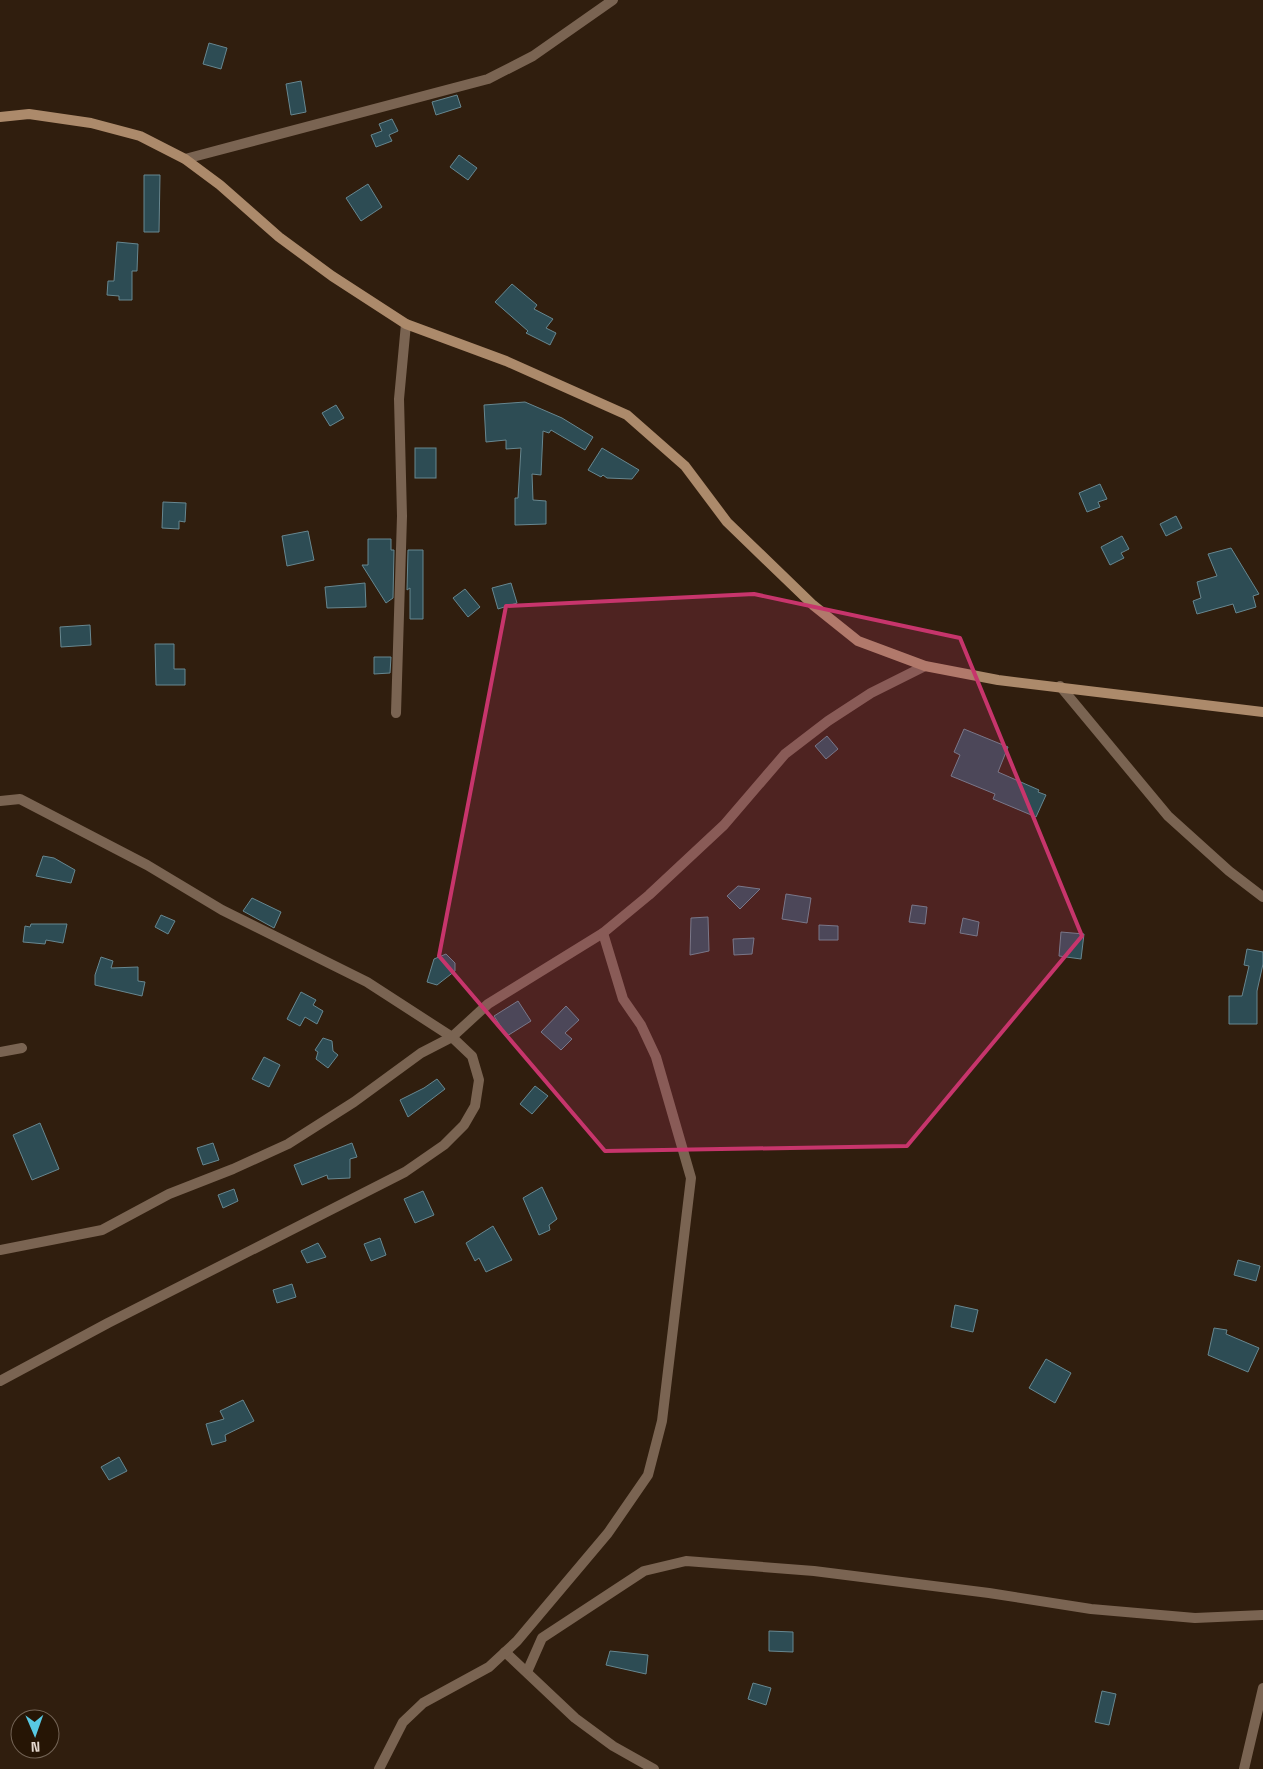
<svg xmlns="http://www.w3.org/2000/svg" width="1263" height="1769" viewBox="0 0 1263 1769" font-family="'Space Grotesk',sans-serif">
  <rect width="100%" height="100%" fill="#301e0e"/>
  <g fill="#2d4c54" stroke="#678790">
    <path d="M209,43L227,48L221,69L203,64Z"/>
    <path d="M301,81L306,112L291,115L286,84Z"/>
    <path d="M457,95L461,107L436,115L432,102Z"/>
    <path d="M392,119L398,131L389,135L392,141L376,147L371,135L382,131L379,124Z"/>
    <path d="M459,155L477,168L468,180L450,167Z"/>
    <path d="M144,175H160L159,232H144Z"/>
    <path d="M368,184L382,207L361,221L346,198Z"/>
    <path d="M117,242L138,244L137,271H132V300H119V296L107,295L108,281H114Z"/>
    <path d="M512,284L537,305L534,309L553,319L546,328L556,333L550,345L526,333L528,331L495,302Z"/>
    <path d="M525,402L562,418L593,437L585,450L551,430L549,433L543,431L541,475L532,474L533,500L546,501V524L515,525V498H518L521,448L506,449V440L486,442L484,405Z"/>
    <path d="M336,405L344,418L330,426L322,413Z"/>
    <rect x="415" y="448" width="21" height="30"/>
    <path d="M602,448L639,470L632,479L607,478L603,475L601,477L588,470Z"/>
    <path d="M1100,484L1107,499L1098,502L1100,507L1087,512L1079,493Z"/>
    <path d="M163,502L186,503L185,522L179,521V529L162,528Z"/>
    <path d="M1176,516L1182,528L1166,536L1160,524Z"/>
    <path d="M308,531L314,560L287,566L282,536Z"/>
    <path d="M1122,536L1129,549L1121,553L1124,558L1110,565L1101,547Z"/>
    <path d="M368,539H391V550H394L393,598L386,603L362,565H368Z"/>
    <path d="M1231,548L1259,594L1253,596L1256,607L1236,613L1233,604L1197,614L1193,601L1201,598L1197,582L1217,576L1208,554Z"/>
    <path d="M408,550H423V619H410V588L407,590Z"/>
    <path d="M365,583L366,607L327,608L325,587Z"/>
    <path d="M511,583L517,603L498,609L492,588Z"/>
    <path d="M465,589L480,607L468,617L453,598Z"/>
    <path d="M90,625L91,645L61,647L60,627Z"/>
    <path d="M155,644H174V669H185V685H156Z"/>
    <path d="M374,657H391L390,673L374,674Z"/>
    <path d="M964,729L1008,747L998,772L1039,790L1038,792L1046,795L1036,817L993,799L995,794L951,776L960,755L954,752Z"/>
    <path d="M827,736L838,749L826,759L815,746Z"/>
    <path d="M43,856L54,858L75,870L71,883L36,876Z"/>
    <path d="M738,886L760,889L740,909L727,896Z"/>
    <path d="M786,894L811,898L807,923L782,919Z"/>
    <path d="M252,898L281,912L274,928L243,911Z"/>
    <path d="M912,905L927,907L925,924L909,922Z"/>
    <path d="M161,915L175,921L168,934L155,927Z"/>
    <path d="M708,917L709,951L690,955L691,918Z"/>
    <path d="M963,918L979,922L977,936L960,933Z"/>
    <path d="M31,924H67L63,943L46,940L45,944L23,942L25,926L30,927Z"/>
    <path d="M819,925L838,926V940H819Z"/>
    <path d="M1061,932L1084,934L1081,959L1059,956Z"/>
    <path d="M754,938L752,954L734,955L733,939Z"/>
    <path d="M1247,949L1263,952V964L1257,991V1024H1229V996H1242L1249,966L1244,965Z"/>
    <path d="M446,954L455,963V971L437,985L427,982L434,959Z"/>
    <path d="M101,957L113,961L111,968L138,967V981L145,982L142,996L95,985V975Z"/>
    <path d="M301,992L316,1000L313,1005L323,1011L317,1024L305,1017L300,1026L287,1019Z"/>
    <path d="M518,1001L531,1021L507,1036L494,1016Z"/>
    <path d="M566,1006L579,1020L565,1033L572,1039L561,1050L541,1032Z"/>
    <path d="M323,1038L332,1041L333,1051L338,1055L328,1068L316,1059L318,1052L315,1050Z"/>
    <path d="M264,1057L280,1065L269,1087L252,1079Z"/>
    <path d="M437,1079L445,1089L408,1117L400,1100L424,1088Z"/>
    <path d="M535,1086L548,1096L532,1114L520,1104Z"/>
    <path d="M40,1123L59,1169L32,1180L13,1135Z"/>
    <path d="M213,1143L219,1160L203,1165L197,1148Z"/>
    <path d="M352,1143L357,1157L350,1159V1178L328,1179L327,1175L302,1185L294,1165Z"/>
    <path d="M542,1187L557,1219L549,1225L550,1230L539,1235L523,1198Z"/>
    <path d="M234,1189L238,1201L223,1208L218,1195Z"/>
    <path d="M423,1191L434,1215L415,1223L404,1199Z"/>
    <path d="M493,1226L512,1260L486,1272L479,1258L475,1261L466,1243Z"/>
    <path d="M380,1238L386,1255L371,1261L364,1244Z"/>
    <path d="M318,1243L326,1257L307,1263L301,1251Z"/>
    <path d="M1238,1260L1260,1266L1256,1281L1234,1275Z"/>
    <path d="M292,1284L296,1297L277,1303L273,1290Z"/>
    <path d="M955,1305L978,1310L973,1332L951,1327Z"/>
    <path d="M1214,1328L1227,1330L1226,1334L1259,1348L1248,1372L1208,1355Z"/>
    <path d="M1046,1359L1071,1373L1055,1403L1029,1388Z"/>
    <path d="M243,1400L254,1421L225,1435L226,1441L212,1445L206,1424L224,1419L220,1411Z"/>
    <path d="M119,1457L127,1471L109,1480L101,1467Z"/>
    <path d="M769,1631L793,1632V1652L769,1651Z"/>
    <path d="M610,1651L648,1655L646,1674L606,1665Z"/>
    <path d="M753,1683L771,1688L766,1705L748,1699Z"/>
    <path d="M1102,1691L1116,1694L1109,1725L1095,1722Z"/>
  </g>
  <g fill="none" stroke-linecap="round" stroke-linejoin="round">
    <g stroke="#7a6452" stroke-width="10">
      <path d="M185,159L488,79L533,56L613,0"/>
      <path d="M1060,686L1168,816L1229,871L1263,897"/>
      <path d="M396,713L402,516L399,399L406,324"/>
      <path d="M0,801L20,799L147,865L222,910L367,982L452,1037L472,1056L479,1080L475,1106L464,1125L444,1145L405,1172L108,1323L0,1381"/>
      <path d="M0,1052L22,1048"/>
      <path d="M0,1250L102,1230L169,1194L233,1169L288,1144L354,1102L421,1053L452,1037L488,1004L603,933L649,895L724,825L785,754L828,721L871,693L925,666"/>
      <path d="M505,1652L575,1718L613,1746L654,1769"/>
      <path d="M527,1672L542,1638L644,1571L686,1561L814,1571L989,1593L1091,1609L1195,1618L1263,1615"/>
      <path d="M379,1769L403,1722L423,1703L489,1667L517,1641L608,1533L648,1475L662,1421L691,1178L656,1057L641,1025L623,999L603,933"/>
      <path d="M1244,1769L1263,1688"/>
    </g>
    <path stroke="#ac8a6b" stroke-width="10" d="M0,117L29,114L91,123L140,136L185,159L220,185L279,237L332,276L406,324L506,361L627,415L685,466L727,522L813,605L858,641L925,666L998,680L1263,712"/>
  </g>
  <path fill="#c7356c" fill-opacity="0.2" stroke="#c7356c" stroke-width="4" stroke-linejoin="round" d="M754,594L960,638L1082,936L907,1146L605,1151L439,956L506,606Z"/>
  <g transform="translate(35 1734) rotate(178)"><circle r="24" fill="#261505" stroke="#726355"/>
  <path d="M0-4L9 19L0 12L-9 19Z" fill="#58c9e3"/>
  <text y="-8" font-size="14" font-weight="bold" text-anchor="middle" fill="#e4d8ce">N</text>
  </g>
</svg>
